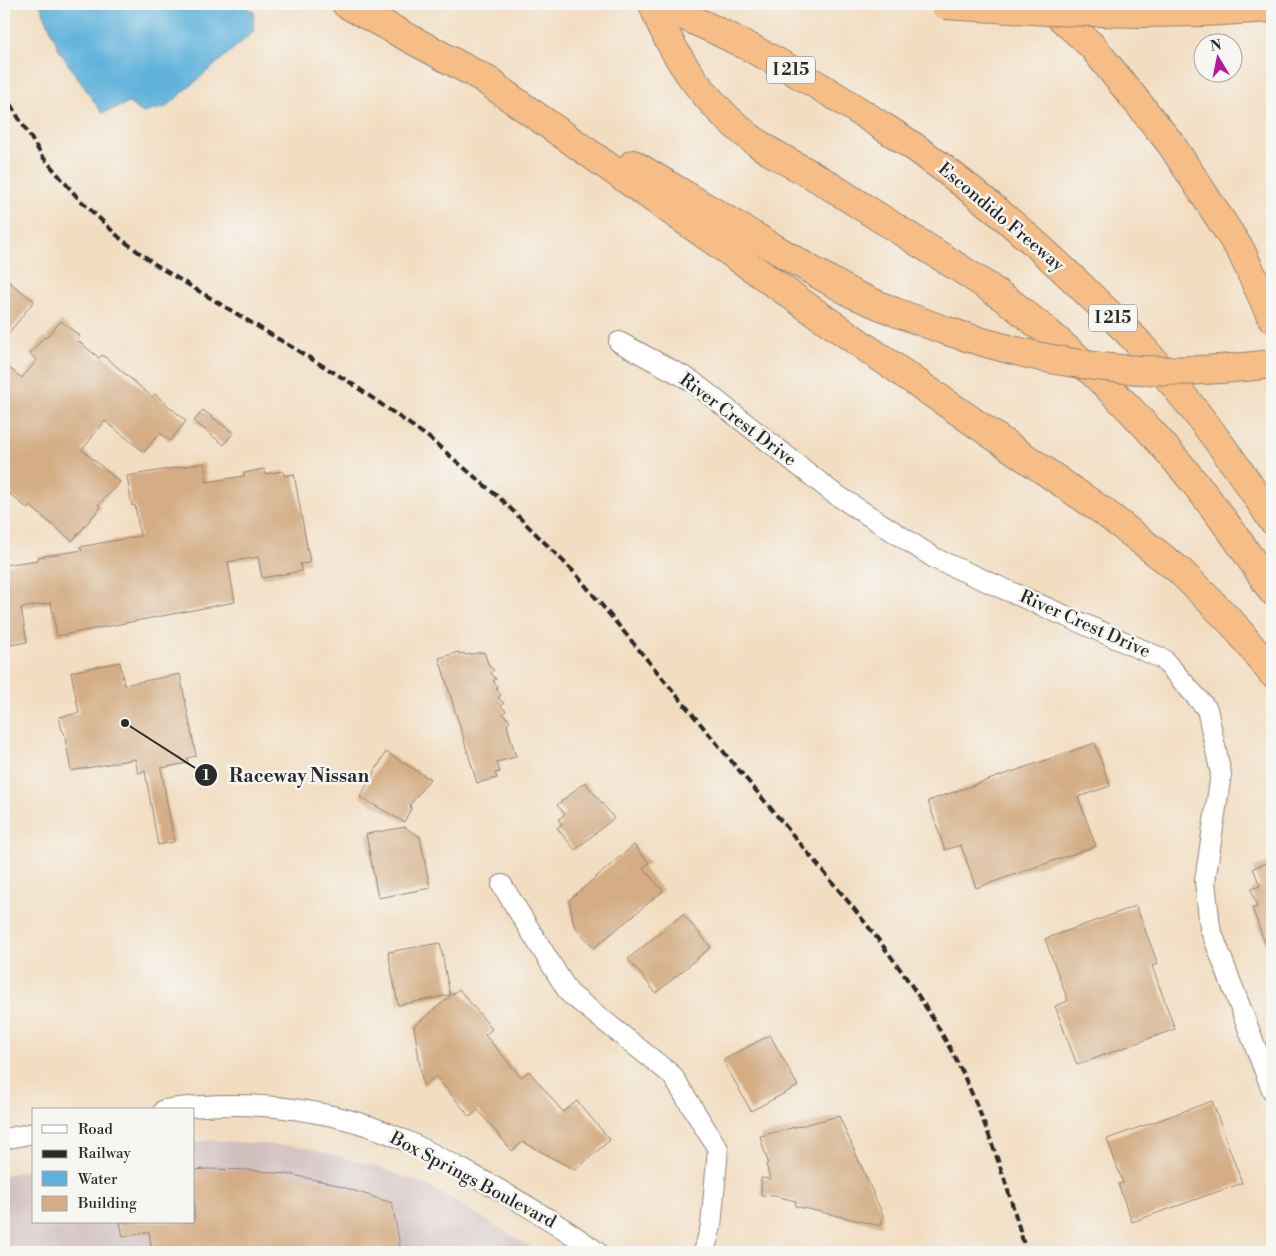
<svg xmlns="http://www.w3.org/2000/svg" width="1276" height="1256" viewBox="0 0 1276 1256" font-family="'Libre Bodoni',serif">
  <rect width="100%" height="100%" fill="#f6f6f2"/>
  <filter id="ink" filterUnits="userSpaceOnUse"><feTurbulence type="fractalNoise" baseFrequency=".02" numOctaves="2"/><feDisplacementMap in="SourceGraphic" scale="10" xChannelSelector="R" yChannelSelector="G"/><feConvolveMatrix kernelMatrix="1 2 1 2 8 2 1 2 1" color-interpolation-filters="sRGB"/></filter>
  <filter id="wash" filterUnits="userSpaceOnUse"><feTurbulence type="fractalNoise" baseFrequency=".0096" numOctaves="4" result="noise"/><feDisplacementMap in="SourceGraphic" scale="20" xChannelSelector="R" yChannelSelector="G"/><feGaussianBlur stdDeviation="1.12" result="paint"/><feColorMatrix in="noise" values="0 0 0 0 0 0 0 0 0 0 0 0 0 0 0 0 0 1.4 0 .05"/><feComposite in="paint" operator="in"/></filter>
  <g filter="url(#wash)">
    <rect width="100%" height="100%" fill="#f2ddc1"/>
    <path fill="#d1bfbe" d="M208,1140L304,1147L378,1167L433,1188L539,1252H4V1175L34,1169V1222H194V1143Z"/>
    <path fill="#60b2db" stroke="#466e83" d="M40,4H239L254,12L253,32L166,107L143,113L129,103L102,113L60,52Z"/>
    <g id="blocks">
      <g fill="#d4ad85">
        <path d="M4,278L34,301L4,339Z"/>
        <path d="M61,321L80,336L77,340L99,358L102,355L109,360L152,397L155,394L186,421L170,441L160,433L144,452L105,421L82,450L120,482L98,505L101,507L72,541L30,506L28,509L4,489V364L22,378L37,360L30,354L44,337L46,338Z"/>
        <path d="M203,410L233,433L224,445L194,421Z"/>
        <path d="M204,463L207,482L244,476V473L264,469L265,474L283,471L284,476L294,474L310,563L300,564L302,571L262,578L258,557L228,562L235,602L57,636L51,603L21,608L27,642L4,646V565L38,560V557L83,550L79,547L140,536L135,505L132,506L127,476Z"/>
        <path d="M459,652V654L464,653L465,655L484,652L489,666L494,670L491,673L496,679L493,681L498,687L496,689L501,695L498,698L504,703L501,706L506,711L503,714L510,721L507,725L516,757L497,762L500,772L495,773L497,778L477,783L439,658Z"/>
        <path d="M120,662L124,685L180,674L196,756L187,758L188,763L161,768L174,842L158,845L145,771L138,773L135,759L71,771L64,732L62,730L59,717L79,713L71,672Z"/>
        <path d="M1095,743L1110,786L1078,797L1096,846L976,888L961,845L945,850L928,801Z"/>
        <path d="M386,752L430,779L410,805L411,809L404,822L360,797Z"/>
        <path d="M585,782L614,818L575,850L557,828L562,824L558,820L565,814L557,805Z"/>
        <path d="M405,827L420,837L430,888L378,898L366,834Z"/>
        <path d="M634,845L649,863L643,868L663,891L594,948L574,925L569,900Z"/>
        <path d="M1272,861V958L1271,959L1252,908L1257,907L1251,889L1260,886L1253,868Z"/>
        <path d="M1136,906L1158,964L1152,966L1175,1029L1077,1065L1055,1006L1068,1001L1045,939Z"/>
        <path d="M683,914L711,947L656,993L628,959Z"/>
        <path d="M440,943L450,995L398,1005L388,952Z"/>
        <path d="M459,989L492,1029L485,1035L521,1077L529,1071L563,1112L577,1101L610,1140L575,1170L523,1142L512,1151L478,1110L470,1117L436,1076L423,1086L414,1026Z"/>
        <path d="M770,1035L798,1086L751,1111L723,1060Z"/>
        <path d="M1212,1101L1242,1183L1132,1222L1118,1184L1123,1183L1107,1139Z"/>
        <path d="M839,1116L883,1215L881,1226L795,1206L796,1201L775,1196L761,1195V1178L770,1179L766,1164L768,1163L760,1136Z"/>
        <path d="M207,1169L252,1170L293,1175L330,1183L392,1203L401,1252H152L149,1232L123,1237L120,1222H194V1170Z"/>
      </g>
    </g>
  </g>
  <g filter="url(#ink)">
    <use href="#blocks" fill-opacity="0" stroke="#8e8476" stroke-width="1"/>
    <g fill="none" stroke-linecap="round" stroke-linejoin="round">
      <g stroke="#8e8476" stroke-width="22">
        <g id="minor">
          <path d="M619,342L692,381L832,492L936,559L1163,659L1207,709L1221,774L1205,881L1210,928L1272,1090"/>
          <path d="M502,885L569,993L672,1075L718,1149L711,1226L704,1252"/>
          <path d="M164,1110C229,1101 295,1104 359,1123C397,1134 433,1154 469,1173C513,1197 557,1222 597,1252"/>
          <path d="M4,1139L34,1133"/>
        </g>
      </g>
      <g stroke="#8e8476" stroke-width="30">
        <g id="highway">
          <path d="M346,4L494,84"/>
          <path d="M653,4C673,60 713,113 763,147C783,160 806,171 827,184C863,207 900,231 937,254C965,272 994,289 1020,310C1120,388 1204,484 1272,591"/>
          <path d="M655,4C729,33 799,72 865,115C883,127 902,138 920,151C983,197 1043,248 1098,303C1112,317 1128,331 1141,346C1189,401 1234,459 1272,520"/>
          <path d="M1046,4L1092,46L1171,144L1241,251L1272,318"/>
          <path d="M1142,13L1204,12L1272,8"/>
          <path d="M478,75L829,322L1104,512L1180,571L1234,625L1272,673"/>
          <path d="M633,164L811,270L853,294L895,312L944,330"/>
        </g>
      </g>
      <use href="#minor" stroke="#fff" stroke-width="20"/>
      <use href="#highway" stroke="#f6be86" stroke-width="28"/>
      <path stroke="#2b2b2b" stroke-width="4" stroke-dasharray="8 4" stroke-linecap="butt" d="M4,94L42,156L78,198L121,239L159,267L348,381L428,437L504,502L575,573L842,894C887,949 930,1006 961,1070C989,1128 1009,1190 1026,1252"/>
      <g stroke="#8e8476" stroke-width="30" stroke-linecap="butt">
        <g id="highway-bridge">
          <path d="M944,5L1048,11L1142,13"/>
          <path d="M944,330C987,344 1029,356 1074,363C1138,374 1208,372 1272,364"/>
        </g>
      </g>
      <use href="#highway-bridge" stroke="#f6be86" stroke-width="28"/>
    </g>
  </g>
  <g text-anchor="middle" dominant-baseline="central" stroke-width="5" stroke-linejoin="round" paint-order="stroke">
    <g fill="#f6f6f2" stroke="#686867" stroke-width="1">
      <rect x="767" y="56.5" width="48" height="27" rx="4"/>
      <rect x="1089" y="304.5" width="48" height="27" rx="4"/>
    </g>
    <g font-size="16" font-weight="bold" fill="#2b2b2b">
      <text x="791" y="70">I 215</text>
      <text x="1113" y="318">I 215</text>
    </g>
    <g font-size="18" fill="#2b2b2b" stroke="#f6f6f2">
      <text transform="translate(1001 217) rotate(40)">Escondido Freeway</text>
      <text transform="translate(738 420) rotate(37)">River Crest Drive</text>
      <text transform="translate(1085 624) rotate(24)">River Crest Drive</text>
      <text transform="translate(473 1180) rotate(28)">Box Springs Boulevard</text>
    </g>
  </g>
  <path fill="none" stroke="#2b2b2b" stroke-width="2" d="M125 723L206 775"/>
  <g fill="#2b2b2b" stroke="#f6f6f2" stroke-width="2">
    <circle cx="125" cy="723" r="5"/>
    <circle cx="206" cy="775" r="12"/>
  </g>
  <g font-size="15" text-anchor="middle" font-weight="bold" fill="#fff">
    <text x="206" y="780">1</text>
  </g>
  <g font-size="19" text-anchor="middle" font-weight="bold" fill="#2b2b2b" stroke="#f6f6f2" stroke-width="5" stroke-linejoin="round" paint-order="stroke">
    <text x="299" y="782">Raceway Nissan</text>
  </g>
  <rect width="1276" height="1256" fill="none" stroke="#f6f6f2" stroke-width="20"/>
  <rect x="32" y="1108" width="162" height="115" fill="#f6f6f2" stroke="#a5a5a2"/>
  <rect x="42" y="1125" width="25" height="8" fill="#ffffff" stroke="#a5a5a2"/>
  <text x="78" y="1134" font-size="15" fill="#2b2b2b">Road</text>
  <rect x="42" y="1150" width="25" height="8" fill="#2b2b2b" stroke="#a5a5a2"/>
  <text x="78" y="1158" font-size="15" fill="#2b2b2b">Railway</text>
  <rect x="42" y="1171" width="25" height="15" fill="#60b2db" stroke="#a5a5a2"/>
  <text x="78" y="1184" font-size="15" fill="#2b2b2b">Water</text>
  <rect x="42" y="1196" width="25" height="15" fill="#d4ad85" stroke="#a5a5a2"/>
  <text x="78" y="1208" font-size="15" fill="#2b2b2b">Building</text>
  <g transform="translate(1218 58) rotate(350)"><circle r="24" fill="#f6f6f2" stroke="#a5a5a2"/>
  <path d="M0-4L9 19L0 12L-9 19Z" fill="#b5179e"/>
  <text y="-8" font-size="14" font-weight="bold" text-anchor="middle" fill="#2b2b2b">N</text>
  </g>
</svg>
